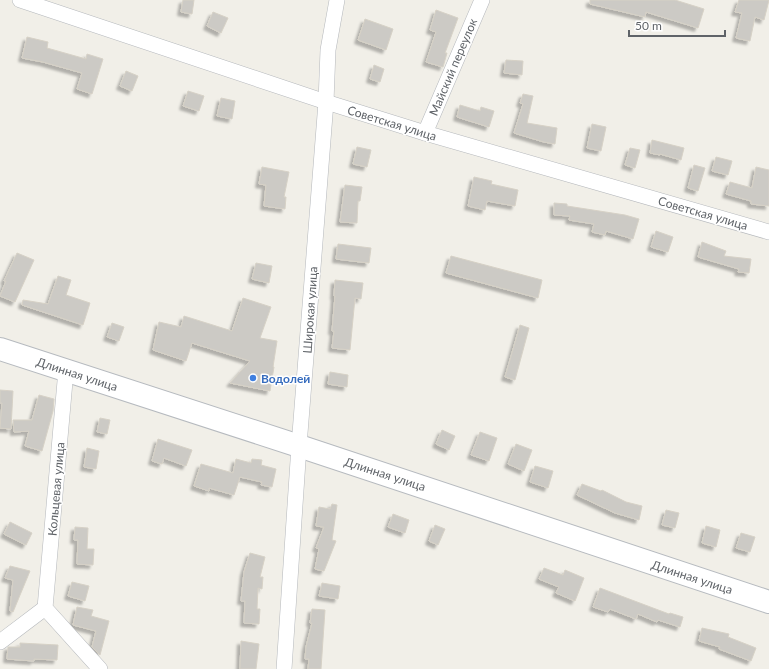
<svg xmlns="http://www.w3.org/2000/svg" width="769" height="669" viewBox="0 0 769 669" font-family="Lato,sans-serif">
  <defs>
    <filter id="shadow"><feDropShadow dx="-3.5" dy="3.5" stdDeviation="1" flood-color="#0004"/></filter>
  </defs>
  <rect width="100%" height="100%" fill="#f1efe8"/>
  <g fill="#cccac5" stroke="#d6d1c6" filter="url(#shadow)">
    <path d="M183,0H194L192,14L181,12Z"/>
    <path d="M590,0H675L704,9L698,28L646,12L645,17L590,4Z"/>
    <path d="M739,0H769L764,20L755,17L750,41L736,38L742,13L735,12Z"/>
    <path d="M436,10L458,18L445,53H447L443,67L426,62L436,32L430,30Z"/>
    <path d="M213,12L228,18L221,33L207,26Z"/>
    <path d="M365,19L393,29L386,50L358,40Z"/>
    <path d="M27,37L48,42L47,48L86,59L87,54L103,59L92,94L77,89L82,73L43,62L22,58Z"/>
    <path d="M506,60L523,61L522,75L504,73Z"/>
    <path d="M374,65L384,69L380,82L370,79Z"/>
    <path d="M126,71L138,76L132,91L120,86Z"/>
    <path d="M188,91L204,96L199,111L183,106Z"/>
    <path d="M523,94L533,96L527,123L557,128L555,144L544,142L514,133L523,104L520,103Z"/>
    <path d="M221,98L235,101L232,119L217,116Z"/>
    <path d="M460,105L480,111L481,107L494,111L489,127L457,117Z"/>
    <path d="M592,124L606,127L601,151L587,148Z"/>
    <path d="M652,140L684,148L681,160L660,154V155L650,153Z"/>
    <path d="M357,147L371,150L367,167L353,164Z"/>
    <path d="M630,148L640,150L635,168L625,165Z"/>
    <path d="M716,157L732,161L728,175L712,171Z"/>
    <path d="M694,165L705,168L698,191L688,188Z"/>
    <path d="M262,167L289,172L284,197H286L285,209L264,206L266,185L259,184Z"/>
    <path d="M756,167L769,170V206L751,204V201L726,194L730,182L752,188Z"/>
    <path d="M474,177L492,181L491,184L518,190L515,206L487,201L485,210L468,206Z"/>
    <path d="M345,185L362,187L360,201H358L357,223L340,222Z"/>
    <path d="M554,203L567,204V206L625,215L639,219L633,239L606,231L605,235L592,232L594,224L569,220L570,216L554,215Z"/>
    <path d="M656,231L673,237L668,252L651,247Z"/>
    <path d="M702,242L726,251L724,256L751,259L749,273L738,272L739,269L698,257Z"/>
    <path d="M338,244L371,248L369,263L336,259Z"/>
    <path d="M17,253L34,260L15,302L0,296L6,281H4Z"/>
    <path d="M451,256L542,280L538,298L446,273Z"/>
    <path d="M256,263L272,266L269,283L252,279Z"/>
    <path d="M58,276L71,280L66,295L90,303L83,325L22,305L23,300L48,304Z"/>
    <path d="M335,280L363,283L361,299L355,298L350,350L332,348L334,331H332L335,296H334Z"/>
    <path d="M243,298L271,307L260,338L277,341L273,367H274L270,391L230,383L250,361L192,343L186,361L153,350L159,322L181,327L184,316L232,331Z"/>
    <path d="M112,323L124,327L119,341L107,337Z"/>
    <path d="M520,325L529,328L515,380L505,377Z"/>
    <path d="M330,372L348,375L347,387L328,384Z"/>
    <path d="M0,390L13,391L11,429L0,428L2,403H0Z"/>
    <path d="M39,395L54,399L53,411L42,451L25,446L29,431L14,432L13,420H32Z"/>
    <path d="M100,418L110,420L107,434L97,432Z"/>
    <path d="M442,430L455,436L449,450L436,444Z"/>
    <path d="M480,432L497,438L489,461L471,455Z"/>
    <path d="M158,439L192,450L186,466L164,458L162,464L152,461Z"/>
    <path d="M516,444L532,450L524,471L508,464Z"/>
    <path d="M87,448L99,451L96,469L84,467Z"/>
    <path d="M236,459L251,463L252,459L262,460L261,465L276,469L272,487L261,485L262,482L240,477L234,495L209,488V491L194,486L201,464L233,473Z"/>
    <path d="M535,466L553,471L548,488L530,482Z"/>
    <path d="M582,484L601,491L602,490L626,502L642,506L639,520L615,513L577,495Z"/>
    <path d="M332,504L337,505L332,540L336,541L324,571L315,569L319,549L316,548L324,527L316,526L319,507L330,509Z"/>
    <path d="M666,510L679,513L675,528L662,525Z"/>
    <path d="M393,514L409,520L405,533L388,527Z"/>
    <path d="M10,522L32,533L26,545L4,534Z"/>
    <path d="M435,525L445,529L438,545L429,541Z"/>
    <path d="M706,526L720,530L716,547L702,543Z"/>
    <path d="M75,527L88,528L87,549H94L93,565L77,564L78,540H74Z"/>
    <path d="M741,533L755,537L750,552L736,548Z"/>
    <path d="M250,553L265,557L260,577H263L262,589L258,588L257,609H260L259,624L244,623L245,601H241L244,572Z"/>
    <path d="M10,566L30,571L13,612L10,611L13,580L5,578Z"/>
    <path d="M544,568L563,575L565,570L584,578L575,601L556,593L559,587L539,579Z"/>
    <path d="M72,582L89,586L85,601L68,596Z"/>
    <path d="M322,583L340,586L338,599L319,596Z"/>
    <path d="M600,588L669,614L670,613L683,617L680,627L658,620L657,622L638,614L636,619L610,609L608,612L593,607Z"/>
    <path d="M77,607L93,610L91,616L109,621L100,655L92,647L96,631L73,625Z"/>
    <path d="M312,609L325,610L321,669H308L309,659H305L306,647L312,623H310Z"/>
    <path d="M702,628L729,634L728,637L756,648L751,661L719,649L720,647L699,641Z"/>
    <path d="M241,641L259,644L256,669H240Z"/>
    <path d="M20,643L58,645L57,660L34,659V661L7,659L8,647H20Z"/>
  </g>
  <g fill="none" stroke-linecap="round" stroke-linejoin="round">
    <g stroke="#b5b8bc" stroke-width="16">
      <g id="minor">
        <path d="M20,0L326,102L425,133L769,232"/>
        <path d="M425,133L482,0"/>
        <path d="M66,370L45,608L100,669"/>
        <path d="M0,642L45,608"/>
        <path d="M284,669L299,446L326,102L328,50L337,0"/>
      </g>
    </g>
    <g stroke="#b6babf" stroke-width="24">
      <path id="secondary" d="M0,349L299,446L769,602"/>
    </g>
    <use href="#minor" stroke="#fff" stroke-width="15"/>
    <use href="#secondary" stroke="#fff" stroke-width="22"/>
  </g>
  <circle fill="#3f7fe0" stroke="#fff" stroke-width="1.5" cx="253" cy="378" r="4"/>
  <g text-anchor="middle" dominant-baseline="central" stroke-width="3" stroke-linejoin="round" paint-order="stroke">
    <g font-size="12" fill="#5f6368" stroke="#fff">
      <text transform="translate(453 67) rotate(-67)">Майский переулок</text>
      <text transform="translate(392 123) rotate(17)">Советская улица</text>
      <text transform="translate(703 213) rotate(16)">Советская улица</text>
      <text transform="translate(310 310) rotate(-86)">Широкая улица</text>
      <text transform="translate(77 374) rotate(18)">Длинная улица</text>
      <text transform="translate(385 474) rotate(18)">Длинная улица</text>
      <text transform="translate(56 489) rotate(-85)">Кольцевая улица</text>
      <text transform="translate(692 577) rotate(18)">Длинная улица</text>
    </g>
    <g font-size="12" font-weight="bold" fill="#366cbe" stroke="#fff" text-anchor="start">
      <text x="261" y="378">Водолей</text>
    </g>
  </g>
  <path d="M629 30v6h96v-6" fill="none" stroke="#5f6368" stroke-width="2"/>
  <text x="635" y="30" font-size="12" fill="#5f6368" stroke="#ffffff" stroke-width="3" paint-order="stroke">50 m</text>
</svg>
